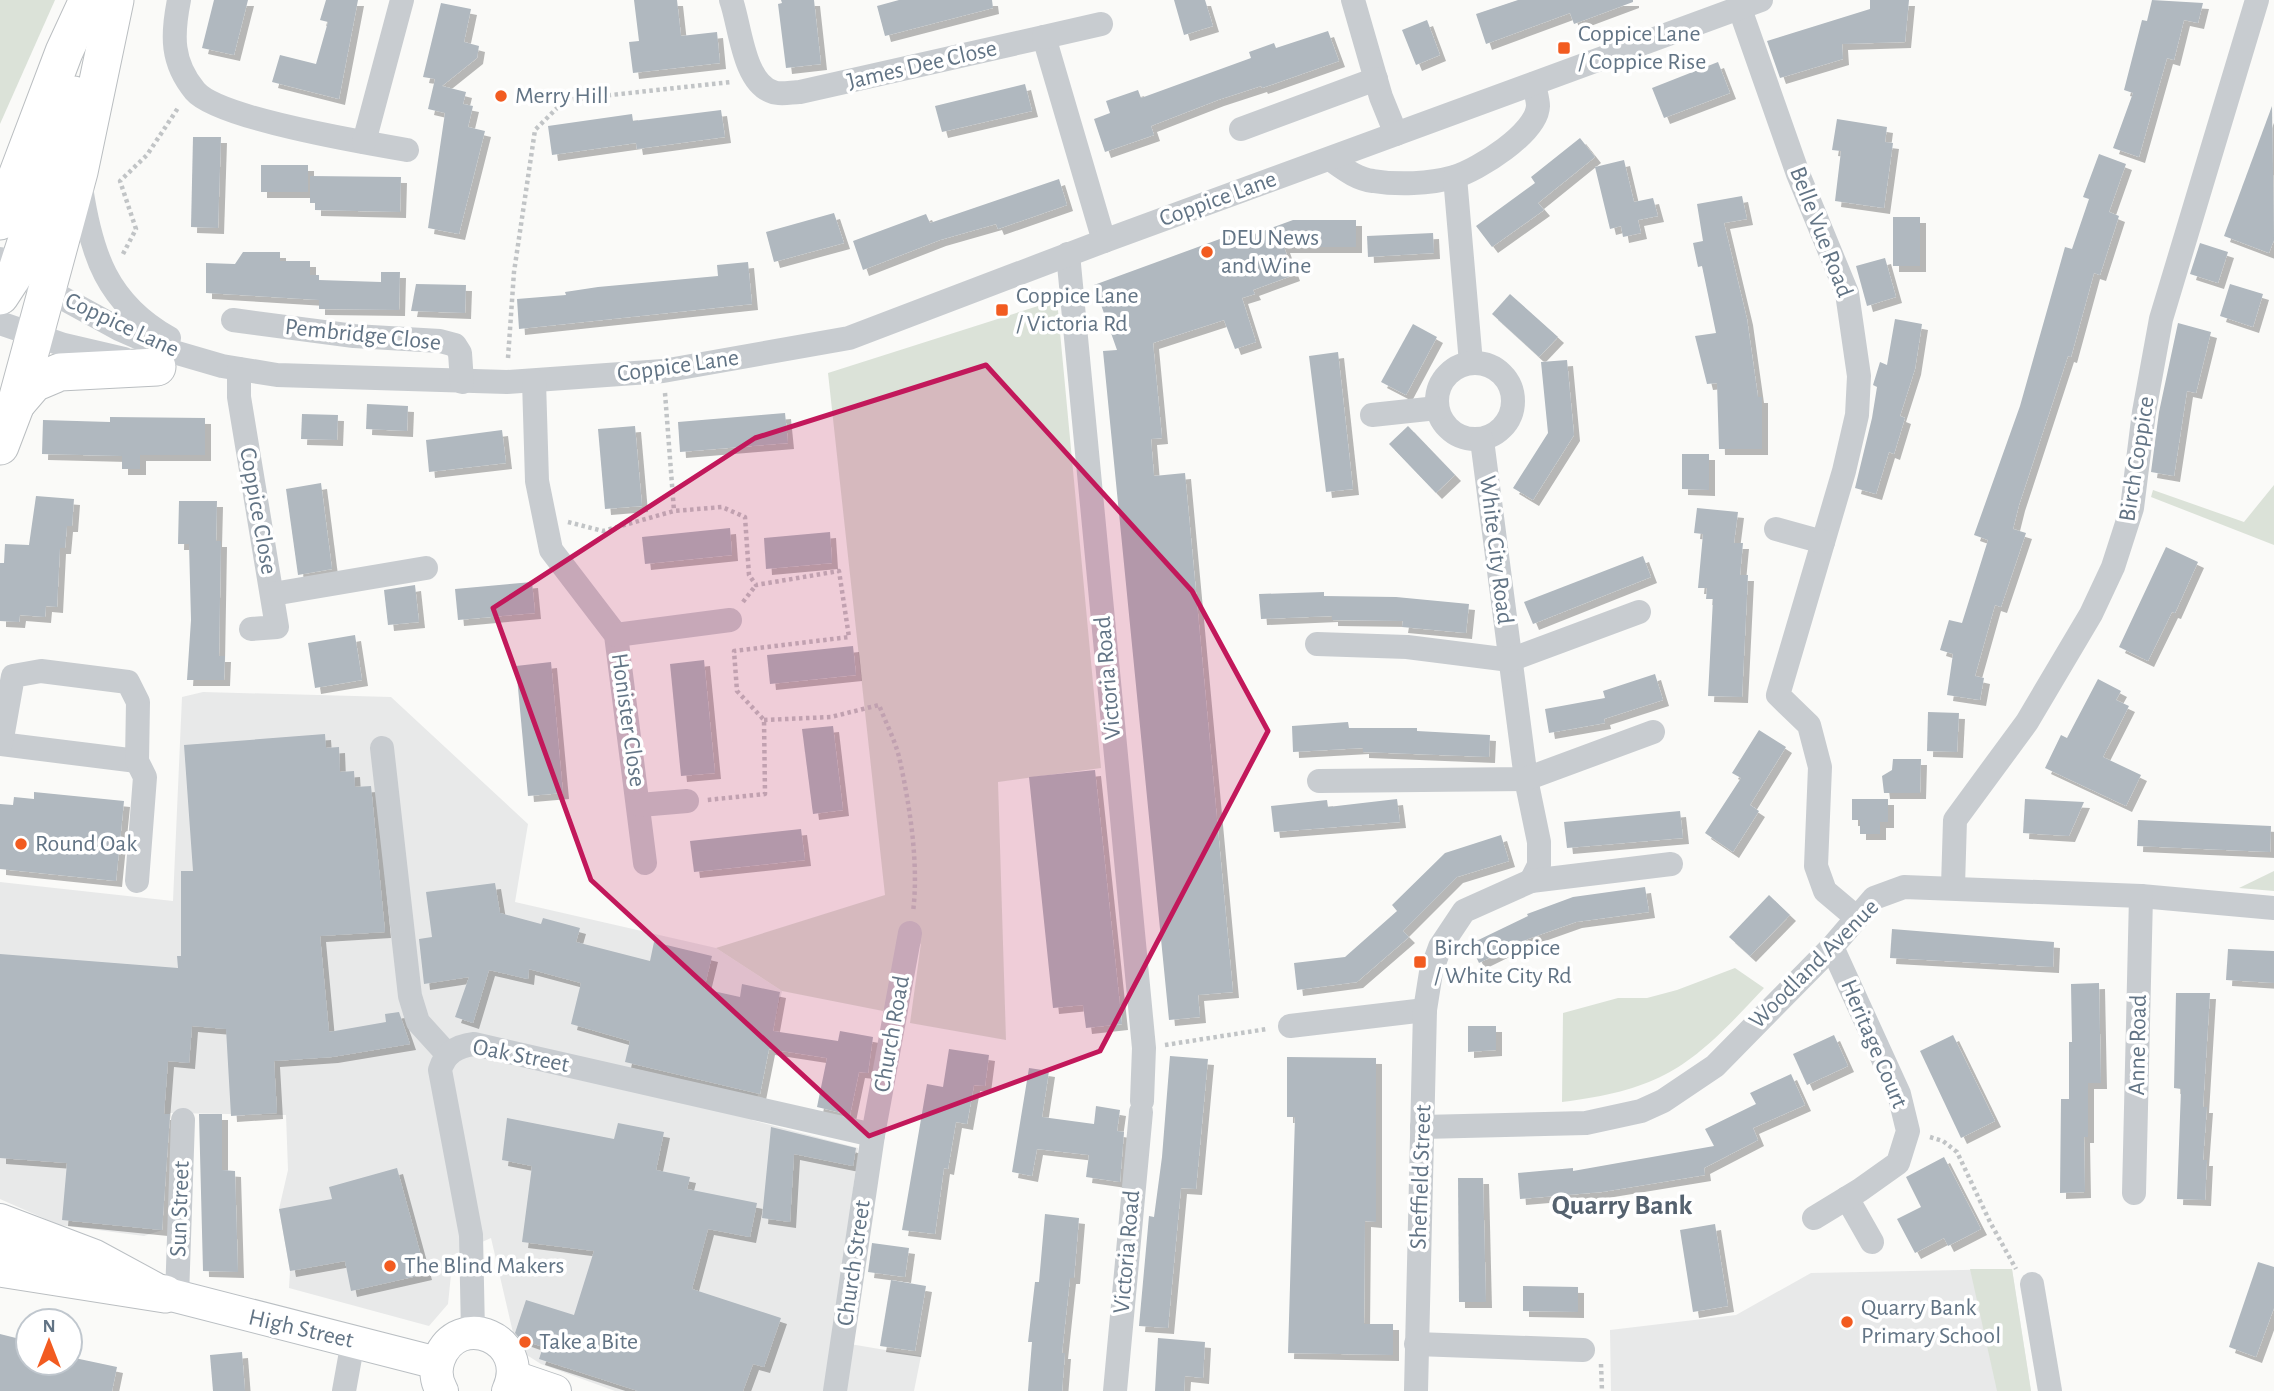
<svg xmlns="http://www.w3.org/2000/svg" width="2274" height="1391" viewBox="0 0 2274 1391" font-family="'Alegreya Sans',sans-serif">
  <defs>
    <filter id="shadow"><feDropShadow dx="6" dy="6" stdDeviation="0" flood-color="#0004"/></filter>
  </defs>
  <rect width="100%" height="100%" fill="#fafaf8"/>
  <g fill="#e8e9e9">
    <path d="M203,692L391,697L528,824L515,902L716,948L782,991L752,1120L858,1148L829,1391H615L541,1364L522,1352L514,1337L491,1238L453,1255L448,1304L429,1326L289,1288L290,1271L279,1209L288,1170L286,1115L170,1113L162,1230L144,1236L59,1225L0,1199V882L173,901L182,697Z"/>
    <path d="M2012,1269L2031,1391H1611L1610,1330L1736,1315L1811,1273Z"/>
    <path d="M850,1344L921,1356L914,1391H842Z"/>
  </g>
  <g fill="#dbe2d8">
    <path d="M0,0H55L0,124Z"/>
    <path d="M1057,300L1101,768L998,782L1006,1040L910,1023L921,943L883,1011L782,991L716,948L885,895L828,373Z"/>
    <path d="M2274,485V545L2151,497L2153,490L2244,522Z"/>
    <path d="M2274,871V891L2239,888Z"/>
    <path d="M1735,968L1764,988C1694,1063 1667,1089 1562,1102L1563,1013L1618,998H1647L1677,990Z"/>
    <path d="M1970,1269H2012L2031,1391H1997Z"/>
  </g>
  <g fill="#b0b8bf" filter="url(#shadow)">
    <path d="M214,0H248L234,55L202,48Z"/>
    <path d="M326,0H358L339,99L272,82L280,55L316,64L328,22L320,20Z"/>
    <path d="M634,0H677L681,36L717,32L720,63L633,73L629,42L639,41Z"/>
    <path d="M781,0H814L821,64L786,68L778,4L782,3Z"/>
    <path d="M899,0H992L993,8L885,36L877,6Z"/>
    <path d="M1174,0H1205L1213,26L1184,35Z"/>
    <path d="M1518,0H1633V2L1574,24L1570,13L1486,44L1476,14Z"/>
    <path d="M1870,0H1909L1905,42L1842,44L1843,59L1780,78L1767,41L1870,9Z"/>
    <path d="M2152,0L2203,3L2198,23L2184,20L2174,60L2167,58L2139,157L2113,148L2133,93L2124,90L2142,20L2147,21Z"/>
    <path d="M441,3L471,9L464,42L479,46L477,58L442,86L466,92L463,104L473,106L468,127L485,131L459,234L428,228L445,113L428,109L435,79L423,77Z"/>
    <path d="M1427,20L1440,55L1416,65L1402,30Z"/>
    <path d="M1328,31L1339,61L1262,88L1261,86L1218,100L1151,126L1154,135L1105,152L1094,119L1110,113L1106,101L1138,90L1141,98L1251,58L1249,52L1274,43L1276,48Z"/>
    <path d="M1718,62L1730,93L1664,118L1652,88Z"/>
    <path d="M1025,84L1032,111L942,132L935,106Z"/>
    <path d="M2272,106L2274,240L2269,253L2224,236Z"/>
    <path d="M721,110L725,137L637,149L636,143L552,155L548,126L632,114L633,121Z"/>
    <path d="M1837,119L1887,127L1885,142L1893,143L1884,208L1835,201L1841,151L1832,150Z"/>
    <path d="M193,137H221L218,228L191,227Z"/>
    <path d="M1580,138L1595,157L1538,203L1544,210L1492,247L1476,226L1535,183L1531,177Z"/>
    <path d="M2099,154L2126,164L2109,212L2119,216L2100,275L2094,273L2071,357L2068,356L2019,505L2013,529L2026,533L2001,607L1995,605L1975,676L1984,678L1980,700L1947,695L1953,654L1940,650L1949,620L1962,623L1988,540L1974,535L2020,406L2065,247L2072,249L2089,199L2083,197Z"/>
    <path d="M1624,160L1634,202L1653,198L1658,216L1638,220L1641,233L1623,237L1621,226L1610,229L1595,167Z"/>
    <rect x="261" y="165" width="47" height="27"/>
    <path d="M310,176L401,177L400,212L315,210V203H310Z"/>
    <path d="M1059,179L1067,205L998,229L996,224L940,240L863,270L853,241L926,214L930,223Z"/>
    <path d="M1742,196L1747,219L1724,223L1747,319L1758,397H1762V449H1719L1717,383L1707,384L1695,336L1716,333L1702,266L1698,267L1693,243L1703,241L1697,204Z"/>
    <path d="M834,213L844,243L774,262L766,232Z"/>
    <rect x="1893" y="217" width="27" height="49"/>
    <path d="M1293,220H1356V247H1284L1294,275L1253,290L1255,294L1242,298L1256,342L1235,349L1224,320L1153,343L1162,438L1151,439L1154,476L1185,473L1233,992L1198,995L1200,1017L1169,1020L1103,351L1117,350L1094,285L1239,232L1241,239Z"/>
    <path d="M1433,233L1434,253L1368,257L1367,236Z"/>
    <path d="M2200,243L2228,252L2218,283L2190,274Z"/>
    <path d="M243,252H280V261H310V275H319V280L381,282V272H400L399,310L319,309V300L206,293V263L235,264Z"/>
    <path d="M1885,258L1896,297L1867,306L1856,266Z"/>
    <path d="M748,262L752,304L519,329L517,299L566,295L565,292L598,287L718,276L717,265Z"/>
    <path d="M416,284L466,285L465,313L411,311Z"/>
    <path d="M2230,284L2263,294L2253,327L2220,316Z"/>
    <path d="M1510,294L1558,337L1539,357L1492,314Z"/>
    <path d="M1895,319L1922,324L1915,369L1900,416L1905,418L1894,454L1889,452L1876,494L1855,488L1872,418L1877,387L1873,385L1880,362L1887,365Z"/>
    <path d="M2178,323L2211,332L2196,393L2187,391L2174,476L2151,472L2159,412Z"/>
    <path d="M1413,324L1437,337L1406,395L1381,382Z"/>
    <path d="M1338,352L1353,489L1326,492L1309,356Z"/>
    <path d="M1567,360L1574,435L1533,500L1513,488L1548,433L1541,362Z"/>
    <path d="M367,404L408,406L407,431L366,429Z"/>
    <path d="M785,413L788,443L680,452L678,422Z"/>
    <path d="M302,414L338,415L337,440L301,439Z"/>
    <path d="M110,417L205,418V455H140V469H122V456L42,454L43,420L110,422Z"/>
    <path d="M635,426L642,506L605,509L598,429Z"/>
    <path d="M1408,426L1455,475L1436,493L1389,444Z"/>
    <path d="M502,430L506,463L429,472L426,440Z"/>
    <path d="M1682,454H1709V490L1682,489Z"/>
    <path d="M321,483L332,569L298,575L286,489Z"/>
    <path d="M36,496L74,499L72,526H67L65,548H60L57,607L46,606L45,617L20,615L19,622L0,621V563H4L5,544L29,545Z"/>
    <path d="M179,501H217L216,541H221L219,656H225L224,680H187L191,620L189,544H178Z"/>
    <path d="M1697,508L1738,512L1734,543H1743L1740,575H1748L1742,697L1708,696L1713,599H1706L1707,588H1698L1703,534L1694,533Z"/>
    <path d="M730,528L732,555L645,564L642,537Z"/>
    <path d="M830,532L832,563L766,569L764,538Z"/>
    <path d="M2166,547L2198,562L2175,613L2172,612L2148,661L2119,647Z"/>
    <path d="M1643,556L1651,577L1533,624L1524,602Z"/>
    <path d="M532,582L535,613L458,620L455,589Z"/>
    <path d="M415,585L419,622L388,625L384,590Z"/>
    <path d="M1324,592V596L1396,597L1469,604L1466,633L1402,627L1403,621L1332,620V616L1261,619L1259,594Z"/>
    <path d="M355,635L362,680L315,688L308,643Z"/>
    <path d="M853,646L856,675L770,684L767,655Z"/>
    <path d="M704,660L715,773L681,776L670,664Z"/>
    <path d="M551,662L563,793L528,796L516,666Z"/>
    <path d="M1655,674L1663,700L1604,719L1605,723L1549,733L1545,709L1605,698L1603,691Z"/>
    <path d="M2098,679L2121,691L2116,700L2129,706L2103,757L2141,775L2126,806L2045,768L2061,735L2067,738Z"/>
    <path d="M1928,712L1959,713L1957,752L1927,751Z"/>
    <path d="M1348,722L1349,728H1417V731L1490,735L1489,757L1363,752V748L1293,752L1292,726Z"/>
    <path d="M833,726L843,810L813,814L802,729Z"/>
    <path d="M1759,730L1786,747L1750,805L1759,811L1733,852L1705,833L1741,778L1732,773Z"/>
    <path d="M325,734L326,748L339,747L340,772L354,771L355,787L371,786L385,932L320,936L329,1032L386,1022L385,1014L399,1012L410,1044L332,1057L274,1061L277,1113L231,1116L226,1029L192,1026L189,1063L168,1061L164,1114H170L162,1230L62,1220L67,1163L0,1158V954L178,968L177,956H181V871H193L184,745Z"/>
    <path d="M1893,759H1921L1920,793H1884L1882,776L1892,770Z"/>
    <path d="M1095,770L1122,1024L1086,1028L1083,1005L1053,1008L1029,777Z"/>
    <path d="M34,792L124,801L116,881L0,869V804L13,805L14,797L34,799Z"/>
    <path d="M1397,799L1400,822L1274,832L1271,806L1327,800L1328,807Z"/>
    <path d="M1852,799H1888V822H1880V834H1860V820H1852Z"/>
    <path d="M2025,799L2084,802L2069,836L2023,833Z"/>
    <path d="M1680,811L1683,838L1567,848L1564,822Z"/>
    <path d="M2138,820L2271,826L2270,852L2137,846Z"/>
    <path d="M801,829L805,860L694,872L690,841Z"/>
    <path d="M1501,835L1509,861L1457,877L1403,931L1409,937L1357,982L1297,990L1294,963L1345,957L1397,911L1392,905L1445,853Z"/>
    <path d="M495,883L500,913L541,924L543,918L580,928L576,942L650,961L654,942L712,956L704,989L740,997L742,984L780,992L773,1031L838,1041L840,1031L873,1037L868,1073L859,1072L850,1115L817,1107L827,1058L769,1049L760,1094L625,1062L630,1041L571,1024L581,983L529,969L528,979L489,970L473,1023L455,1017L469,977L424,984L419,939L432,937L426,892Z"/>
    <path d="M1645,887L1649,912L1576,922L1528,939L1479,963L1470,944L1528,916L1527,914L1573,897Z"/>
    <path d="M1769,895L1790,915L1750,956L1729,937Z"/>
    <path d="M1892,929L2054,942L2053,967L1890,958Z"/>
    <path d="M2228,949L2274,951V983L2226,980Z"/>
    <path d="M2099,983L2101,1083H2088V1137H2084L2085,1192L2060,1193L2061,1099H2069V1042H2072L2071,984Z"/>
    <path d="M2176,993H2210L2203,1107H2207L2203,1160H2207L2205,1200L2177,1199L2181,1089L2174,1088Z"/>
    <path d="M1468,1026H1496V1050L1468,1052Z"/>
    <path d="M1834,1035L1848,1066L1807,1085L1793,1054Z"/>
    <path d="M1953,1035L1995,1121L1961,1138L1920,1051Z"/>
    <path d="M949,1049L989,1055L985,1086L974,1085L967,1124L956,1122L948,1169L944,1168L935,1234L902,1230L927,1084L943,1087Z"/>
    <path d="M1170,1056L1208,1059L1196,1189L1181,1188L1168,1328L1139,1326L1149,1216L1154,1217L1162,1157Z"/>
    <path d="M1287,1057L1376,1058V1222L1365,1221L1364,1324H1393V1355L1288,1353L1295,1117H1287Z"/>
    <path d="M1029,1068L1049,1071L1042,1117L1094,1124L1096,1106L1120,1110L1117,1131L1124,1132L1120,1182L1086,1177L1089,1155L1037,1149L1032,1176L1012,1172Z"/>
    <path d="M1791,1074L1805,1105L1753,1128L1758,1140L1704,1168L1705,1175L1602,1192L1520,1199L1518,1173L1573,1168V1171L1714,1146L1705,1129L1756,1104L1750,1093Z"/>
    <path d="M199,1114H222V1170L235,1171L238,1272L203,1271Z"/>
    <path d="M507,1118L614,1139L618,1123L664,1132L656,1170L690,1177L687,1189L757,1203L750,1237L708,1229L692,1289L781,1318L764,1367L753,1364L743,1391H638L539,1359L543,1347L520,1339L515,1333L526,1300L574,1315L594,1251L522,1242L532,1166L502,1160Z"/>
    <path d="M771,1127L856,1148L853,1166L794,1154L790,1222L762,1218Z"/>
    <path d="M1944,1157L1981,1229L1948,1246L1944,1238L1915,1253L1897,1219L1921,1207L1906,1177Z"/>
    <path d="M397,1168L426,1274L351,1291L345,1261L290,1271L279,1209L332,1199L329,1187Z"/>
    <path d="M1458,1178H1483L1486,1302H1459Z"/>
    <path d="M1045,1214L1079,1218L1074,1278H1070L1062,1353H1065L1062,1391H1028L1032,1342H1028L1035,1282H1039Z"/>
    <path d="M1715,1224L1728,1306L1693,1312L1680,1230Z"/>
    <path d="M872,1243L909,1248L905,1277L868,1272Z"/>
    <path d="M2258,1262L2274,1267V1308L2256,1357L2229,1347Z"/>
    <path d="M891,1280L926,1286L915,1351L880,1346Z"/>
    <path d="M1523,1286L1578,1287V1312L1523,1311Z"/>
    <path d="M0,1334L28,1341V1363H70V1357L117,1367L112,1391H0Z"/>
    <path d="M1158,1338L1205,1342L1203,1378L1185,1376L1184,1391H1155Z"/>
    <path d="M242,1352L245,1391H213L210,1355Z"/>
  </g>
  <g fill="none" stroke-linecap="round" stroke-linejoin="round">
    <g stroke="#babfc3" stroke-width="34">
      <g id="major">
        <path d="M0,1220L95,1256L154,1288"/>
        <path d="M0,1246L67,1265"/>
        <path d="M140,1287L437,1363"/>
        <path d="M514,1377L555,1391"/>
        <path d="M442,1391C436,1381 435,1370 439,1359C458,1308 532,1339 508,1391"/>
      </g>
    </g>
    <g stroke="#babec1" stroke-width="39">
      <g id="highway">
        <path d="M0,221L64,52L88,0"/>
        <path d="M0,296L17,270L74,95"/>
        <path d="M16,404L34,383L60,372L157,367"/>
        <path d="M0,446L16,404L79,172L115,0"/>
        <path d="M0,1268L165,1294"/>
      </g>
    </g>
    <g stroke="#c1c4c6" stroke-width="4.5" stroke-dasharray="3.5 3.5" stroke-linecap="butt">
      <path d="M123,254L136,229L120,181L147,155L178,108"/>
      <path d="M508,358L514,272L535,130L565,100L731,82"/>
      <path d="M665,393L674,511"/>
      <path d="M568,522L603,531L674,511L722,507L745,517L749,575L756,585L839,571L849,637L734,651L737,691L764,720L765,794L707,800"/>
      <path d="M743,602L756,585"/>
      <path d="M764,720L831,717L879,705C886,723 896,742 900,761C910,807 919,865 913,912"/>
      <path d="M1165,1045L1267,1029"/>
      <path d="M1930,1137L1943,1141L1957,1152L1990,1222L2016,1269"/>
      <path d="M1601,1364L1602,1391"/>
    </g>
    <g stroke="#c8ccd0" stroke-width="24">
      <path d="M179,0C172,35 171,62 195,91C218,118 366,143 407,150"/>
      <path d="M731,0C740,24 743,83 773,92C780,95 792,92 800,92L1044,37L1104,241"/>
      <path d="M1353,0L1381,97L1396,134"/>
      <path d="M1740,9L1798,174L1847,293L1859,376L1857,415L1844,471L1778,695L1809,725L1820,767L1816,866L1825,891L1857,918"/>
      <path d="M1044,37L1101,24"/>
      <path d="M1241,129L1376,79"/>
      <path d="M364,142L402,0"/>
      <path d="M1330,159C1343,168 1356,179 1373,181C1398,185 1429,184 1454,177C1478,170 1537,133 1538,106C1538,99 1535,91 1534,84"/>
      <path d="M1455,177L1471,363"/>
      <path d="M81,187C91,254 107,303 169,338"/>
      <path d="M1068,254L1144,1048L1142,1101"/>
      <path d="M0,259L46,289L119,329L167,350L222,366L277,375L507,382L663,371L849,338L1104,241L1761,0"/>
      <path d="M233,320L354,336L440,341L455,345L460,353L462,382"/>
      <path d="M0,323L64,345L124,359"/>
      <circle cx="1475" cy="401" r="38"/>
      <path d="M239,369V397L277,627L251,629"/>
      <path d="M534,381L537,481L551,550L616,635L645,863"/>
      <path d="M1372,415L1437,408"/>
      <path d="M1482,440L1526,779L1539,842V865L1531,881"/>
      <path d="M1776,529L1823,542"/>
      <path d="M273,594L426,568"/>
      <path d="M616,635L730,620"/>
      <path d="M1317,644L1407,647L1510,660L1639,612"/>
      <path d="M0,744L137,761"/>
      <path d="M1,744L13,676L41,671L128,682L138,702L137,761L145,777L137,881"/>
      <path d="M382,748L410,996L418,1022L448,1055"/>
      <path d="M1319,781L1526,779L1653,732"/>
      <path d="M640,805L687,801"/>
      <path d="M1953,886L1955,820L2027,722L2091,614L2113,567L2132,508L2144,412L2161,319L2257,0"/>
      <path d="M1290,1026L1425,1010"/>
      <path d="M1422,1127L1586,1123L1641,1111L1663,1101L1715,1066L1832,947L1874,898L1904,887L2141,896L2274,908"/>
      <path d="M2134,1193L2141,896"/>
      <path d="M1847,1198L1872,1242"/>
      <path d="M1814,1218L1860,1190L1898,1163L1908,1131L1899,1094L1832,947"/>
      <path d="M2032,1284L2050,1391"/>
      <path d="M177,1297L183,1120"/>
      <path d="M473,1333L471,1235L440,1070C445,1053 457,1046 474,1044L873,1135"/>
      <path d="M1416,1344L1583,1350"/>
      <path d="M344,1391L353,1341"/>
      <path d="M835,1391L873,1135L910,933"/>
      <path d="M1115,1391L1141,1112"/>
      <path d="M1416,1391L1425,1010L1431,972L1440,947L1464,911L1531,881L1671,864"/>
    </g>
    <use href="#major" stroke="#fff" stroke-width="32"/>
    <use href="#highway" stroke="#fff" stroke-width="37"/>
  </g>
  <path fill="#c2185b" fill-opacity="0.2" stroke="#c2185b" stroke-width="5" stroke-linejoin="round" d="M986,365L1192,591L1268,731L1100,1051L869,1136L591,880L493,608L755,438Z"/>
  <g fill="#f25b20" stroke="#fff" stroke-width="2.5">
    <rect x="1557" y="41" width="14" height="14" rx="3.5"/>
    <circle cx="501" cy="96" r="7"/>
    <circle cx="1207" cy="252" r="7"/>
    <rect x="995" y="303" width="14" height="14" rx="3.5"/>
    <circle cx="21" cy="844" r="7"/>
    <rect x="1413" y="955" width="14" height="14" rx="3.5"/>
    <circle cx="390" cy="1266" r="7"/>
    <circle cx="1847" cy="1322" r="7"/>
    <circle cx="525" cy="1342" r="7"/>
  </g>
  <g text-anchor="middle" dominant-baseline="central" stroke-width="7" stroke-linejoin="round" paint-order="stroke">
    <g font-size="24" fill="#627485" stroke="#fff" text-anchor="start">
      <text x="1578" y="34">Coppice Lane<tspan x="1578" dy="28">/ Coppice Rise</tspan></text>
      <text x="515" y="96">Merry Hill</text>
      <text x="1221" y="238">DEU News<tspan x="1221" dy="28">and Wine</tspan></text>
      <text x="1016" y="296">Coppice Lane<tspan x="1016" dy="28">/ Victoria Rd</tspan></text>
      <text x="35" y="844">Round Oak</text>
      <text x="1434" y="948">Birch Coppice<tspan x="1434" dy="28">/ White City Rd</tspan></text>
      <text x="404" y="1266">The Blind Makers</text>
      <text x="1861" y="1308">Quarry Bank<tspan x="1861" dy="28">Primary School</tspan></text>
      <text x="539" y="1342">Take a Bite</text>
    </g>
    <g font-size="24" fill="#627485" stroke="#fff">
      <text transform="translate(922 65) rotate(-13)">James Dee Close</text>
      <text transform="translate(1218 199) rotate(-20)">Coppice Lane</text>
      <text transform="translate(1821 232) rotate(69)">Belle Vue Road</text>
      <text transform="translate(122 325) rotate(25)">Coppice Lane</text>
      <text transform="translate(363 335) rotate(6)">Pembridge Close</text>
      <text transform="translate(678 366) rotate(-8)">Coppice Lane</text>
      <text transform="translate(2137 459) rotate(-81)">Birch Coppice</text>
      <text transform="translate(258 511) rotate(80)">Coppice Close</text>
      <text transform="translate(1496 550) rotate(83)">White City Road</text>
      <text transform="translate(1108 678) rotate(-95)">Victoria Road</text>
      <text transform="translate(628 720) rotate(82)">Honister Close</text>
      <text transform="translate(1814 964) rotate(-45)">Woodland Avenue</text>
      <text transform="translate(892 1034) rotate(-80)">Church Road</text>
      <text transform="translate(1874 1044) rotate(67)">Heritage Court</text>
      <text transform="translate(2138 1045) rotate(-89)">Anne Road</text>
      <text transform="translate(521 1056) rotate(11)">Oak Street</text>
      <text transform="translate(1421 1177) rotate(-88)">Sheffield Street</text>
      <text transform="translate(180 1209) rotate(-88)">Sun Street</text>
      <text transform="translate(1127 1252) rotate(-85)">Victoria Road</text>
      <text transform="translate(854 1263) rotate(-82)">Church Street</text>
      <text transform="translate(301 1329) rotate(13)">High Street</text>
    </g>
    <g font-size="28" font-weight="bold" fill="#55626f" stroke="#fff">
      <text x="1622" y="1206">Quarry Bank</text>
    </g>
  </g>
  <g transform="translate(49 1342)"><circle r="33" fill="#ffffff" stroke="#c0c7ce" stroke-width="2"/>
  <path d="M0-5L12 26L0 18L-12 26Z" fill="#f25b20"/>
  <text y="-10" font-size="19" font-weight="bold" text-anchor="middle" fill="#627485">N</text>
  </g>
</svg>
